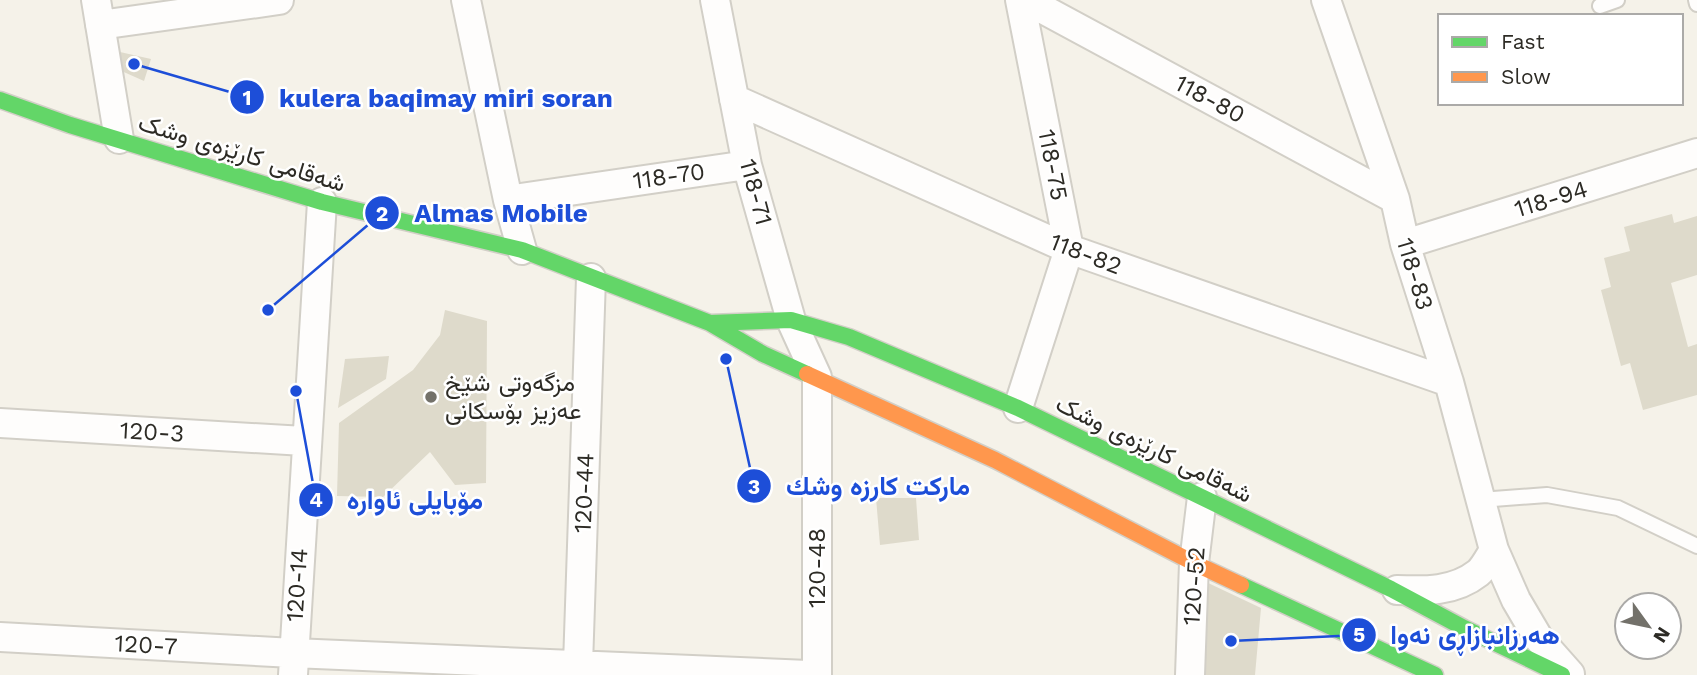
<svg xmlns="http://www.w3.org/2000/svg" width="1697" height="675" font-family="'Work Sans',Vazirmatn,sans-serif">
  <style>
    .building { fill: #dedacb }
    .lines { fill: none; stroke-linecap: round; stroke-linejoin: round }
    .lane-casing { stroke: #d2cfc7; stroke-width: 18 }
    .street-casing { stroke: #d2cfc7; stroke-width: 32 }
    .fast-casing { stroke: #d2cfc7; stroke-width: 19 }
    .slow-casing { stroke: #d2cfc7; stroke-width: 19 }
    .lane { stroke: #fefdfc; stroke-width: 14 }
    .street { stroke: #fefdfc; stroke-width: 28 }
    .fast { stroke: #63d668; stroke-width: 16 }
    .slow { stroke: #ff974d; stroke-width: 16 }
    .poi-dot { fill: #73716a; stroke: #fff; stroke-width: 2.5 }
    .labels { text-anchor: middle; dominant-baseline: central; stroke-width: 5; stroke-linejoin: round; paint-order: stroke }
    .street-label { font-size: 24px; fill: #2d2b25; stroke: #fff }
    .poi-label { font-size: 24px; fill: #2d2b25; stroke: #fff; text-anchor: start }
    .leader { fill: none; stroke: #1d4ed8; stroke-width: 2.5 }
    .callout-dot { fill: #1d4ed8; stroke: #fff; stroke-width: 2.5 }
    .mark-label { font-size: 21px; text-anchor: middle; font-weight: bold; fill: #fff }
    .callout-label { font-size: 26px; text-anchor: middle; font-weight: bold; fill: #1d4ed8; stroke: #fff; stroke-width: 5; stroke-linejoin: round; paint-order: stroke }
  </style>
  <rect width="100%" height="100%" fill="#f5f2e9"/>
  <path class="building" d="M120,52L151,59L144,81L117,69Z
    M1672,214L1674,223L1697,216V275L1671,283L1688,347L1697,344V395L1643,410L1630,363L1621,366L1601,290L1611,287L1604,258L1630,251L1624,227Z
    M445,310L487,321L486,483L455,485L430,452L383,497L337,496L339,423L413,370L440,335Z
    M389,356L386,379L338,408L345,359Z
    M876,498H916L919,540L880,545Z
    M1206,582L1261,608L1255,675H1203Z"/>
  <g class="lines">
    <g class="lane-casing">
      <path id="lane" d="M1696,0L1697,4
        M1600,6L1617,0
        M1480,500L1547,495L1618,508L1697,546"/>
    </g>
    <g class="street-casing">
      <path id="street" d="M96,0L119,139
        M466,0L508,200L522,250
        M715,0L747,165L791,320L817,377V675
        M1026,0L1395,199
        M1326,0L1395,199L1405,244L1449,382L1494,550L1516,600L1539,639L1570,674
        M100,25L279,0
        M734,99L1069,249L1449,382
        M508,200L747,165
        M1405,244L1697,153
        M1018,408L1069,249L1020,0
        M0,423L304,441
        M1397,590C1425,591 1454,592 1478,573C1484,568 1489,558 1494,550
        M0,637L293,653L808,675
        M578,665L591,278
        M293,675L322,202
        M1190,675L1194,563L1202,497"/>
    </g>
    <g class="fast-casing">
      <path id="fast" d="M0,100L70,125L322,202L522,250L710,323L763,354L807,374
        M710,323L791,320L849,337L1018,408L1391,589L1464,628L1562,675
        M1241,585L1435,675"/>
    </g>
    <g class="slow-casing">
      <path id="slow" d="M807,374L995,460L1194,563L1241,585"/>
    </g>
    <use href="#lane" class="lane"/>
    <use href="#street" class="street"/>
    <use href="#fast" class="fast"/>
    <use href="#slow" class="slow"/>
  </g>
  <circle class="poi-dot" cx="431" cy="397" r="7"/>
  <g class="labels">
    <g class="street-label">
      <text transform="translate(1210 99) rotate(28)">118-80</text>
      <text transform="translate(242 153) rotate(17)">شەقامی کارێزەی وشک</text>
      <text transform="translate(1053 165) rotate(79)">118-75</text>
      <text transform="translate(669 176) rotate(-8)">118-70</text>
      <text transform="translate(756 192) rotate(75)">118-71</text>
      <text transform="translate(1551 199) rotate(-17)">118-94</text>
      <text transform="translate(1086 254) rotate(21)">118-82</text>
      <text transform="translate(1415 274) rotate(73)">118-83</text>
      <text transform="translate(152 432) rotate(3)">120-3</text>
      <text transform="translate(1154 449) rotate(26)">شەقامی کارێزەی وشک</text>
      <text transform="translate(584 493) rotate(-88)">120-44</text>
      <text transform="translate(817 568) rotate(-90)">120-48</text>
      <text transform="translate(297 585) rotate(-86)">120-14</text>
      <text transform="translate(1194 586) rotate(-86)">120-52</text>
      <text transform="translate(146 645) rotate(3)">120-7</text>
    </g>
    <g class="poi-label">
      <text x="445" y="383">مزگەوتی شێخ<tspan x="445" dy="28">عەزیز بۆسکانی</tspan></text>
    </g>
  </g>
  <path class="leader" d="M134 64L247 97M268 310L382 213M726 359L754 486M296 391L316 500M1231 641L1359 635"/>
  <g class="callout-dot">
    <circle cx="134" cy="64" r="7"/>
    <circle cx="268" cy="310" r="7"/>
    <circle cx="726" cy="359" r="7"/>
    <circle cx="296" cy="391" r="7"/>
    <circle cx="1231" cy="641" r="7"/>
    <circle cx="247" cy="97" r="18"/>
    <circle cx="382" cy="213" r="18"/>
    <circle cx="754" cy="486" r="18"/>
    <circle cx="316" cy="500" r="18"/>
    <circle cx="1359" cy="635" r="18"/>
  </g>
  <g class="mark-label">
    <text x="247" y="105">1</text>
    <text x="382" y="221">2</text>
    <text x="754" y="494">3</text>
    <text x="316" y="507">4</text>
    <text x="1359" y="642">5</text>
  </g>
  <g class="callout-label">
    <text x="446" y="107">kulera baqimay miri soran</text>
    <text x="501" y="222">Almas Mobile</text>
    <text x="878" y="495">ماركت كارزه وشك</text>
    <text x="415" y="509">مۆبایلی ئاوارە</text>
    <text x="1475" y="644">هەرزانبازاڕی نەوا</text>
  </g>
  <rect x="1438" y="14" width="245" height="91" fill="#ffffff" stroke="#abaaa8" stroke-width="2"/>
  <rect x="1452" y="37" width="35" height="10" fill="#63d668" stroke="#abaaa8" stroke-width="2"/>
  <text x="1501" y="49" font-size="21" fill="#2d2b25">Fast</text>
  <rect x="1452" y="72" width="35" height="10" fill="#ff974d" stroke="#abaaa8" stroke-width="2"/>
  <text x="1501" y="84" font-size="21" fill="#2d2b25">Slow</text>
  <g transform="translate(1648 626) rotate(123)"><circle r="33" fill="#ffffff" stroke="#abaaa8" stroke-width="2"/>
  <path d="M0-5L12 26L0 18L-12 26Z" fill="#73716a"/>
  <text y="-10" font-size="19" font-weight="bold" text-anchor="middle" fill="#2d2b25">N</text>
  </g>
</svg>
